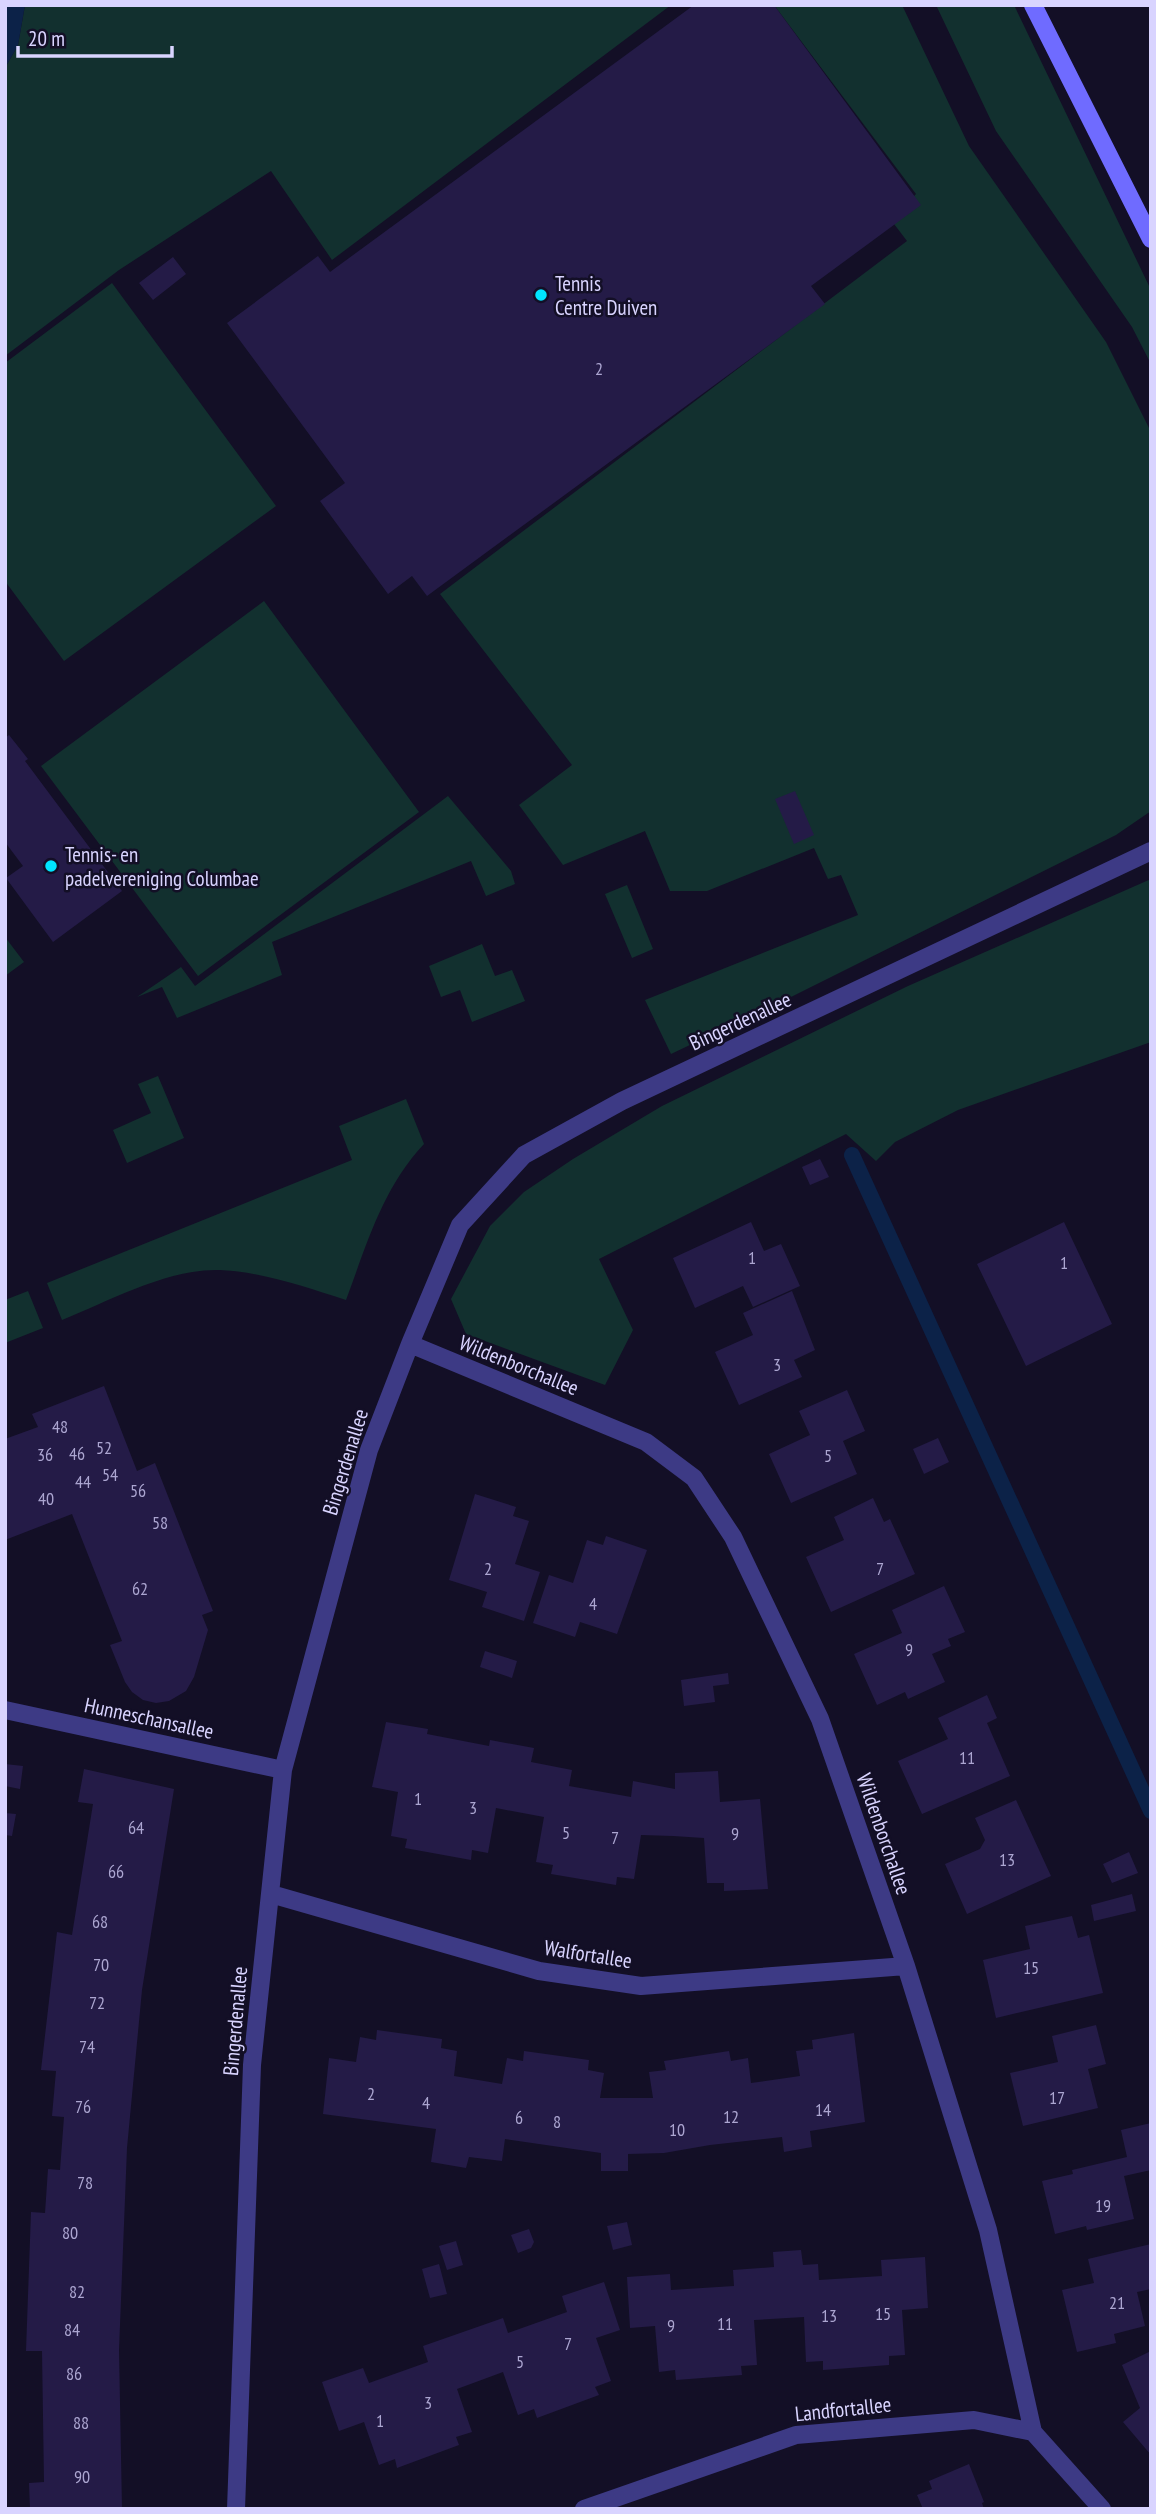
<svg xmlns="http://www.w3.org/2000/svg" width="1156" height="2514" font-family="'PT Sans Narrow',sans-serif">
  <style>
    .green { fill: #12302f }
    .water { fill: #0c2248 }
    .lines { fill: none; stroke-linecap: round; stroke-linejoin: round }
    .stream { stroke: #0c2248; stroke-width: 16 }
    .building { fill: #241b47 }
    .street { stroke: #3d3a85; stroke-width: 18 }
    .secondary { stroke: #6f6bff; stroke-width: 18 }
    .poi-dot { fill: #00e5ff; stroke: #130f26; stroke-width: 2.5 }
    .labels { text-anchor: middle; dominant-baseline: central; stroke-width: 5; stroke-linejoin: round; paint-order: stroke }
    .number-label { font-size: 18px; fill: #aca6d1 }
    .poi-label { font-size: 21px; fill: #d9d4ff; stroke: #130f26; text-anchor: start }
    .street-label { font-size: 21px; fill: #d9d4ff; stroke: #130f26 }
  </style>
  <rect width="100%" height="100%" fill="#130f26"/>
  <path class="green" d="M25,5H671L332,260L271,171L119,270L5,356V68L18,45Z
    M774,5H902L969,146L1106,342L1151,432V811L1116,835L793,996L671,1054L645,1000L858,915L841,875L828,879L814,848L707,891H670L645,831L563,865L519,805L572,765L440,594L907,241L891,220L916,194Z
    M936,5H1014L1151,290V364L1132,327L996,131Z
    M112,283L276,506L64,661L5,581V363Z
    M264,601L419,812L198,976L41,766Z
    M448,796L511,871L515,884L486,896L471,861L272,942L282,975L177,1018L162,987L137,997L181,967L195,986Z
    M1151,879V1042L958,1110L895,1142L876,1161L846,1134L599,1259L633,1330L605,1385L466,1334L451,1299L490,1226L524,1192L573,1159L662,1106L908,986Z
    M627,885L653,949L632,958L605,894Z
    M5,937L24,962L5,976Z
    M482,944L495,976L512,970L525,1001L472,1022L460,990L441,997L429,966Z
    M158,1076L184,1138L127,1163L113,1130L151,1113L138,1084Z
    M406,1099L424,1144C382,1189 367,1244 346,1300C305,1287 263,1272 220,1270C169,1268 109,1301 62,1320L47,1283L352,1160L339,1126Z
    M28,1291L43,1328L5,1343V1300Z"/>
  <path class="water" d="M5,5H25L18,45L5,68Z"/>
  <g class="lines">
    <path class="stream" d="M852,1155L1151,1811"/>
  </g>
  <path class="building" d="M694,5H774L921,205L811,286L825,304L427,596L412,576L388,594L320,501L345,483L227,323L318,256L330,272Z
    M173,257L186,274L153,300L139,283Z
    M9,735L28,759L25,761L122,891L53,942L6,878L23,866L5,842V738Z
    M795,791L814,835L794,844L775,799Z
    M820,1159L829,1177L810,1185L802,1167Z
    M751,1222L764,1251L781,1244L800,1286L753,1307L743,1286L695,1308L673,1258Z
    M1064,1222L1112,1324L1026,1366L977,1264Z
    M792,1291L815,1350L794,1360L802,1377L739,1405L715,1352L753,1335L743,1313Z
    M104,1386L137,1471L155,1463L213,1611L202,1615L208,1630L194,1677L186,1691L169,1701L156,1703L143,1700L132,1692L125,1682L110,1645L122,1641L72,1514L5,1540V1439L38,1427L32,1414Z
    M847,1390L865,1431L843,1441L857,1474L791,1503L769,1454L810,1435L799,1411Z
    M938,1438L949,1462L924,1474L913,1449Z
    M475,1494L516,1507L513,1516L529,1521L515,1564L540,1572L524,1621L482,1607L487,1592L449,1580Z
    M873,1498L884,1522L890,1519L915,1574L831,1612L806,1557L844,1540L834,1517Z
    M606,1536L647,1550L617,1634L580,1622L575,1637L533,1623L549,1575L573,1583L587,1540L603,1545Z
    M944,1586L965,1632L948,1639L951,1646L932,1654L945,1682L908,1699L905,1692L877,1705L854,1654L902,1633L892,1610Z
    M485,1651L517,1661L512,1678L480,1667Z
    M728,1673L729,1684L713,1686L715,1702L684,1706L681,1680Z
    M987,1695L997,1718L987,1723L1010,1776L922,1814L898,1761L948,1739L938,1718Z
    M386,1722L428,1729L427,1734L489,1746L490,1740L534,1748L531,1762L572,1770L569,1786L631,1797L633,1781L675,1789V1773L718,1771L720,1802L760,1799L768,1889L724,1891V1883H707L704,1838L673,1836L641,1835L634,1879L617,1877L616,1885L551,1874L553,1865L536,1862L544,1817L496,1808L488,1853L472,1850L471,1860L405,1848L407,1839L391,1836L398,1792L372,1787Z
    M5,1764L23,1766L20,1789L5,1786Z
    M84,1769L174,1789L142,1990L127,2148L119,2350L122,2509H30L29,2483L44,2482L42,2351H26L31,2212L45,2213L48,2169L60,2170L64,2117L52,2116L56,2071L41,2070L57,1932L72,1935L93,1804L78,1802Z
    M1016,1800L1051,1876L967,1914L945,1864L980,1849L985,1840L975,1818Z
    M5,1813L16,1814L12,1836L5,1835Z
    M1129,1852L1138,1873L1112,1883L1103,1864Z
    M1132,1894L1136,1911L1094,1921L1091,1905Z
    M1072,1916L1078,1938L1089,1935L1103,1993L996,2018L983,1960L1030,1949L1025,1926Z
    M1096,2025L1106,2064L1088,2069L1098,2108L1023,2126L1010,2073L1058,2062L1052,2036Z
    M377,2030L442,2039L441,2048L457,2051L454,2076L502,2084L507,2058L523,2061L524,2051L589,2060L588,2070L604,2073L600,2098H653L649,2072L666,2070L664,2061L729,2051L731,2061L748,2058L751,2083L800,2076L796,2051L813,2049L812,2040L854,2033L865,2122L810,2131L812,2147L784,2152L782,2137L710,2145L664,2153L628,2154V2171H601V2153L505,2139L502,2161L469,2157L466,2168L431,2162L436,2129L323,2114L329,2058L356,2062L360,2037L376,2040Z
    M1151,2123V2170L1124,2176L1134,2219L1087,2230L1086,2226L1055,2234L1042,2181L1073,2174L1072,2170L1127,2157L1121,2130Z
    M627,2222L632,2245L613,2250L607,2226Z
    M529,2229L534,2242L531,2248L518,2253L511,2235Z
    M456,2241L463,2265L447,2270L439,2246Z
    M1151,2244V2289L1137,2292L1145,2326L1114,2334L1116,2343L1077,2352L1062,2290L1094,2283L1088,2259Z
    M801,2250L803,2265L818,2264L819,2280L882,2276L881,2260L925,2257L928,2308L902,2310L905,2355L889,2356V2365L823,2370V2361L806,2362L804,2317L754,2320L757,2365L741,2366L742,2375L676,2380L675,2370L659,2372L655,2326L630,2328L627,2277L670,2274L671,2290L734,2286L733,2270L774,2267L773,2252Z
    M439,2264L447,2294L430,2298L422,2269Z
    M604,2282L620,2330L596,2338L611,2381L595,2387L599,2395L537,2418L534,2409L518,2415L503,2372L457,2389L472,2432L456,2437L459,2445L397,2468L395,2459L379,2465L364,2422L339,2431L322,2382L363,2368L369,2383L428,2362L423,2346L503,2318L508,2333L567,2312L562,2296Z
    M1151,2351V2455L1123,2422L1140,2408L1122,2365Z
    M969,2464L984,2502L982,2503L984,2509H923L917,2495L932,2489L929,2481Z"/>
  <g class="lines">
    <path class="street" d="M410,1344L646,1442L694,1478L733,1537L820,1719L906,1966L988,2230L1033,2432L1102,2509
      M5,1710L283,1770
      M271,1894L539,1971L641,1986L906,1966
      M236,2509L252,2065L283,1770L369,1450L410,1344L460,1225L524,1155L622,1101L1151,851
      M584,2509L796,2435L974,2420L1033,2432"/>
    <path class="secondary" d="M1033,5L1151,239"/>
  </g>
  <g class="poi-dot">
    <circle cx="541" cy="295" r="7"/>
    <circle cx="51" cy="866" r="7"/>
  </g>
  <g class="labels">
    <g class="number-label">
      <text x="599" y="368">2</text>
      <text x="752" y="1257">1</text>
      <text x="1064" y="1262">1</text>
      <text x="777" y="1364">3</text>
      <text x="60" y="1426">48</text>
      <text x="104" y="1447">52</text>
      <text x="77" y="1453">46</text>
      <text x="45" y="1454">36</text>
      <text x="828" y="1455">5</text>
      <text x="110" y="1474">54</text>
      <text x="83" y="1481">44</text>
      <text x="138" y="1490">56</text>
      <text x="46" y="1498">40</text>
      <text x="160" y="1522">58</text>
      <text x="488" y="1568">2</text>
      <text x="880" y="1568">7</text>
      <text x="140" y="1588">62</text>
      <text x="593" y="1603">4</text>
      <text x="909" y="1649">9</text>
      <text x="967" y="1757">11</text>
      <text x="418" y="1798">1</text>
      <text x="473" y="1807">3</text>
      <text x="136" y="1827">64</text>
      <text x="566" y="1832">5</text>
      <text x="735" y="1833">9</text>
      <text x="615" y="1837">7</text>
      <text x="1007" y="1859">13</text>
      <text x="116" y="1871">66</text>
      <text x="100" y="1921">68</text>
      <text x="101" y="1964">70</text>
      <text x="1031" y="1967">15</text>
      <text x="97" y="2002">72</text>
      <text x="87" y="2046">74</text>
      <text x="371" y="2093">2</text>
      <text x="1057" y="2097">17</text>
      <text x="426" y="2102">4</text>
      <text x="83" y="2106">76</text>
      <text x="823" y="2109">14</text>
      <text x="731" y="2116">12</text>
      <text x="519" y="2117">6</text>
      <text x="557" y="2121">8</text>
      <text x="677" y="2129">10</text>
      <text x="85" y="2182">78</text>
      <text x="1103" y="2205">19</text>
      <text x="70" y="2232">80</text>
      <text x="77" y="2291">82</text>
      <text x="1117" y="2302">21</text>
      <text x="883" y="2313">15</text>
      <text x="829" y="2315">13</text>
      <text x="725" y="2323">11</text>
      <text x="671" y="2325">9</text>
      <text x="72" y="2329">84</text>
      <text x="568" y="2343">7</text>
      <text x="520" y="2361">5</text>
      <text x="74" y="2373">86</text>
      <text x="428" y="2402">3</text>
      <text x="380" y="2420">1</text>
      <text x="81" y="2422">88</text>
      <text x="82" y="2476">90</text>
    </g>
    <g class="poi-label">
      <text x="555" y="283">Tennis<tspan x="555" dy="24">Centre Duiven</tspan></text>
      <text x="65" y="854">Tennis- en<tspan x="65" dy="24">padelvereniging Columbae</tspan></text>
    </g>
    <g class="street-label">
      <text transform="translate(740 1021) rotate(-25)">Bingerdenallee</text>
      <text transform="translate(519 1365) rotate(22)">Wildenborchallee</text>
      <text transform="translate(345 1462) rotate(-73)">Bingerdenallee</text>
      <text transform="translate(149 1718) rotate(12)">Hunneschansallee</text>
      <text transform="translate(884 1834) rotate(71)">Wildenborchallee</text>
      <text transform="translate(588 1954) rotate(9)">Walfortallee</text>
      <text transform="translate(235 2021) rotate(-85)">Bingerdenallee</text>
      <text transform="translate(843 2409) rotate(-6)">Landfortallee</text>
    </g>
  </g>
  <rect width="1156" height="2514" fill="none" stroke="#d9d4ff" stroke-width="14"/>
  <path d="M18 46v10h154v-10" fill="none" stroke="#d9d4ff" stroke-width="3.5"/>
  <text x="28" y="46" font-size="21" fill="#d9d4ff" stroke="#130f26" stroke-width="5" paint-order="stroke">20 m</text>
</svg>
